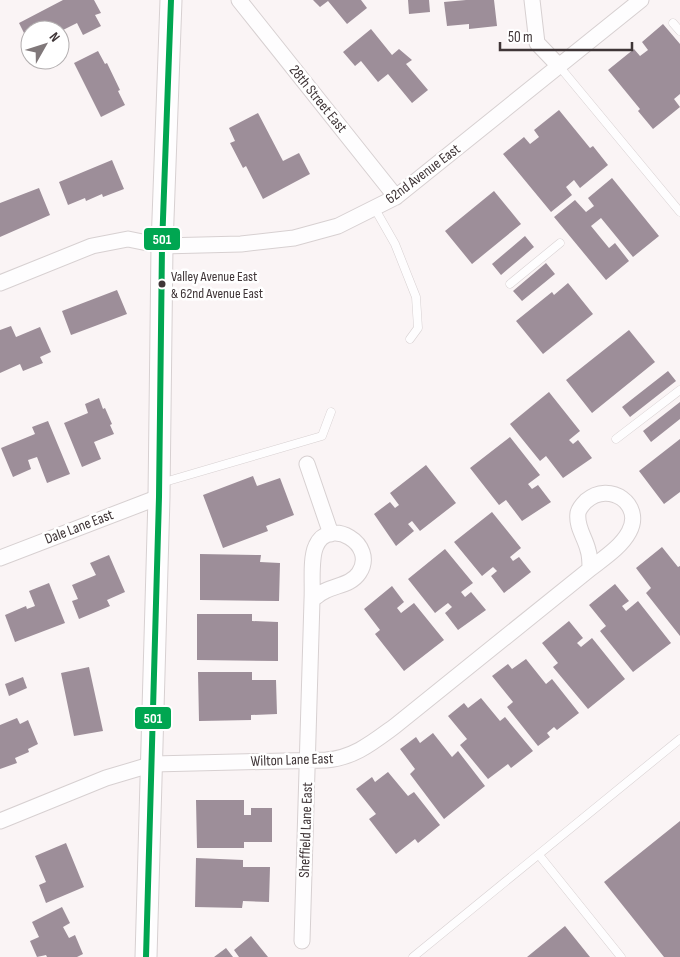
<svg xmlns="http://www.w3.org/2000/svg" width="680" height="957" font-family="'Sofia Sans Condensed',sans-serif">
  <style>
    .building { fill: #9d8e99 }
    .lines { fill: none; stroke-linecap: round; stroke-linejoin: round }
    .service-casing { stroke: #d7d0d1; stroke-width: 9 }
    .minor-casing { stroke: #d7d0d1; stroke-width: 17 }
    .secondary-casing { stroke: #d7d0d1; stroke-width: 23 }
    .service { stroke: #fefdfe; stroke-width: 8 }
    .minor { stroke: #fefdfe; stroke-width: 15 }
    .secondary { stroke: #fefdfe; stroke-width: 21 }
    .bus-1-casing { stroke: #fff; stroke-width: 10 }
    .bus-1 { stroke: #00a651; stroke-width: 6 }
    .bus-dot { fill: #3f3537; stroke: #fff; stroke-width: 2 }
    .labels { text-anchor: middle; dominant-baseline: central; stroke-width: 5; stroke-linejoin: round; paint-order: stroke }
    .bus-label { font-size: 14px; fill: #3f3537; stroke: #fff; text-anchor: start }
    .street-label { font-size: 15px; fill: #3f3537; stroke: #fff }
    .line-badge { stroke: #fff; stroke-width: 2 }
    .badge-label { font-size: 14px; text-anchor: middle; font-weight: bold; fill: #fff }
  </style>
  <rect width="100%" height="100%" fill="#faf4f5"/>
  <path class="building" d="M63,0H94L101,13L95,15L101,26L83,35L77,23L63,30L66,37L60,40V30H30V45L19,23Z
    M313,0H361L367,8L347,24L328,1L320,7Z
    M408,0H429L430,12L409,14Z
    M466,0H494L497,26L469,29V24L447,26L444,2Z
    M663,24L680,44V94L674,99L680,107L653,129L638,111L640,109L608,70L634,49L640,56L648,50L642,42Z
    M371,29L392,55L399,49L412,60L406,64L428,90L412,103L388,74L378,82L361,61L355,66L343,52Z
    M98,51L105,64L107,63L120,90L118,91L125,105L101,117L74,63Z
    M559,110L590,148L593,146L608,165L580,188L574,180L566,187L572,195L551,212L503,154L524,137L530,144L539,137L534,130Z
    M258,113L283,161L299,153L310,174L263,199L246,166L243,168L230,143L235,141L229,128Z
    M112,160L124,189L103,197L102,194L86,201L85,198L68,205L59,182Z
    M612,178L659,236L633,257L601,218L591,226L609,248L615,243L629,261L606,280L554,217L575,200L586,212L594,206L588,198Z
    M39,188L50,215L0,237V203Z
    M494,191L521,224L472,264L445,231Z
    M525,236L534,247L501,275L492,264Z
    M546,263L555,274L522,301L513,291Z
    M568,283L593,314L543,354L516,321L552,292L554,295Z
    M117,290L127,314L71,335L62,311Z
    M11,326L16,337L40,327L51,352L40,357L43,363L23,371L20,364L0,373V330Z
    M629,330L655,362L592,413L566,380Z
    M668,371L676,381L630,417L622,407Z
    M549,392L580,431L569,440L573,444L578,440L592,458L563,478L546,456L540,461L510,424Z
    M99,398L103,409L105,408L112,424L110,425L114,434L94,442L101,459L82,467L64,423L88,413L85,404Z
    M680,402V419L651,442L643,431Z
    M48,421L70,474L47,483L37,457L28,460L31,469L13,477L1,448L35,434L32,427Z
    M510,437L540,475L528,484L532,489L538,485L551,502L522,521L506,500L499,505L470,468Z
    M680,439V492L664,504L639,471Z
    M426,465L456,503L420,531L412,521L408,524L414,531L396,546L374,514L390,502L395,508L399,505L390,493Z
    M253,476L257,486L280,478L294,515L266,526L268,531L223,548L203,495Z
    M492,512L521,548L510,557L513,561L519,557L531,572L504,593L491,576L497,571L493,567L482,576L454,542Z
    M662,547L678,567L680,566V636L646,593L651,588L636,568Z
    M445,549L473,583L461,592L465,597L471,592L486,610L458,630L445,613L452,607L448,603L435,613L408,579Z
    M200,554L261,555L260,562L280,563L279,601L200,600Z
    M109,555L125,592L107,600L110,606L79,619L72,601L78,599L72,585L96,575L90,563Z
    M49,583L65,623L15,642L5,615L26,606L27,609L35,606L29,591Z
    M615,584L629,601L622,606L626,611L638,601L671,643L633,672L600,631L606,626L589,605Z
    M392,586L404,602L397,608L401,613L414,603L444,640L404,671L375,634L380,630L364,609Z
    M197,614H252V621L278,622V661L197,660Z
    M569,621L583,638L577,643L581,647L592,638L625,679L588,709L553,667L558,663L542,643Z
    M526,659L546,684L552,679L579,713L557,730L554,727L547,733L550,737L538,746L507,707L513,702L492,676L508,664L512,669Z
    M89,667L103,731L74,736L61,673Z
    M198,672H252V680H276L277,714L251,715V720L199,721Z
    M23,677L27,688L9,696L5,684Z
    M481,698L500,721L505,717L533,751L511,768L508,764L488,779L460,745L467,739L448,716L464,703L468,708Z
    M17,718L20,724L28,720L38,744L28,749L29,752L15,758L17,763L0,769V725Z
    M433,733L452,757L458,751L485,786L444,819L410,774L415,769L400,749L416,737L420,743Z
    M388,772L408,796L414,792L440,825L418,843L415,839L396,854L369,819L376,814L356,789L372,777L375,782Z
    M196,800H244V815H251V808H272V842H244V848H197Z
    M680,821V957H664L604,882Z
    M66,843L84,887L46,903L39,885L46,882L35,856Z
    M196,858L243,860V867H270L269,902L243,901L242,908L195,907Z
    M62,907L70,923L63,927L69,938L75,935L83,954L77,957H47L46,955L37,957L30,941L39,937L32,922Z
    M565,926L590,957H527Z
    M251,936L268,957H239L234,950Z
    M226,948L233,957H214Z"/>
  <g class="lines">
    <g class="service-casing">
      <path id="service" d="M673,23L680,31
        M559,66L680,212
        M375,209L395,244L416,297L418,328L410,339
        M510,284L560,243
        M616,439L680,390
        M161,483L322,436L331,412
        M539,855L621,957
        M413,957L680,739"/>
    </g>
    <g class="minor-casing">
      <path id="minor" d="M239,0L396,197
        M532,0L537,43L559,66
        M0,283L92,246L128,239L162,246L241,244L294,238L338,226L396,197L641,0
        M307,464L331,534
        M0,558L159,497
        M0,821L106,778L153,764L326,760C354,758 373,742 395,726L590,569C604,558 621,547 629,532C644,505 610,480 586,501C583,504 579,508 578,513C576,527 585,537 588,550C590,556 590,562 590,569
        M302,941L312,600C313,584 310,559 316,546C329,516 378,544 359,573C351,585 336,585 325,591C320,593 316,597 312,600"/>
    </g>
    <g class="secondary-casing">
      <path id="secondary" d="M146,957L159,497L162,246L171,0"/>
    </g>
    <use href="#service" class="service"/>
    <use href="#minor" class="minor"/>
    <use href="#secondary" class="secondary"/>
    <g class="bus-1-casing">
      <path id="bus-1" d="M146,957L159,497L162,246L171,0"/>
    </g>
    <use href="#bus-1" class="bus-1"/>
  </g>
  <circle class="bus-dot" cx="162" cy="284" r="4.5"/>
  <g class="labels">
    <g class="bus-label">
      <text x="171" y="276">Valley Avenue East<tspan x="171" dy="17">&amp; 62nd Avenue East</tspan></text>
    </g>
    <g class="street-label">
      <text transform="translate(318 99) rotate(51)">28th Street East</text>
      <text transform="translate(423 174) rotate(-37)">62nd Avenue East</text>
      <text transform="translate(79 527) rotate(-21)">Dale Lane East</text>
      <text transform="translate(292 760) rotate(-2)">Wilton Lane East</text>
      <text transform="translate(306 830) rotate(-88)">Sheffield Lane East</text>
    </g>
  </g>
  <g class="line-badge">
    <rect x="143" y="227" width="38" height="24" rx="5" fill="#00a651"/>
    <rect x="134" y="706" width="38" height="24" rx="5" fill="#00a651"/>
  </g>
  <g class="badge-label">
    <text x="162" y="244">501</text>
    <text x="153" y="723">501</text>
  </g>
  <g transform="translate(45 45) rotate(51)"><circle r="24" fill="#ffffff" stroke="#b2aeaf"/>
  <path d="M0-4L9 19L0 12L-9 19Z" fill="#80787a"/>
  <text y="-8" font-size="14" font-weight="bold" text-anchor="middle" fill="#3f3537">N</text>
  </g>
  <path d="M500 42v8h132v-8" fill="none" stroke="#3f3537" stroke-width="2.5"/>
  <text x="508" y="42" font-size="15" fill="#3f3537" stroke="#ffffff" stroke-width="4" paint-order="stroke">50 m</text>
</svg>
